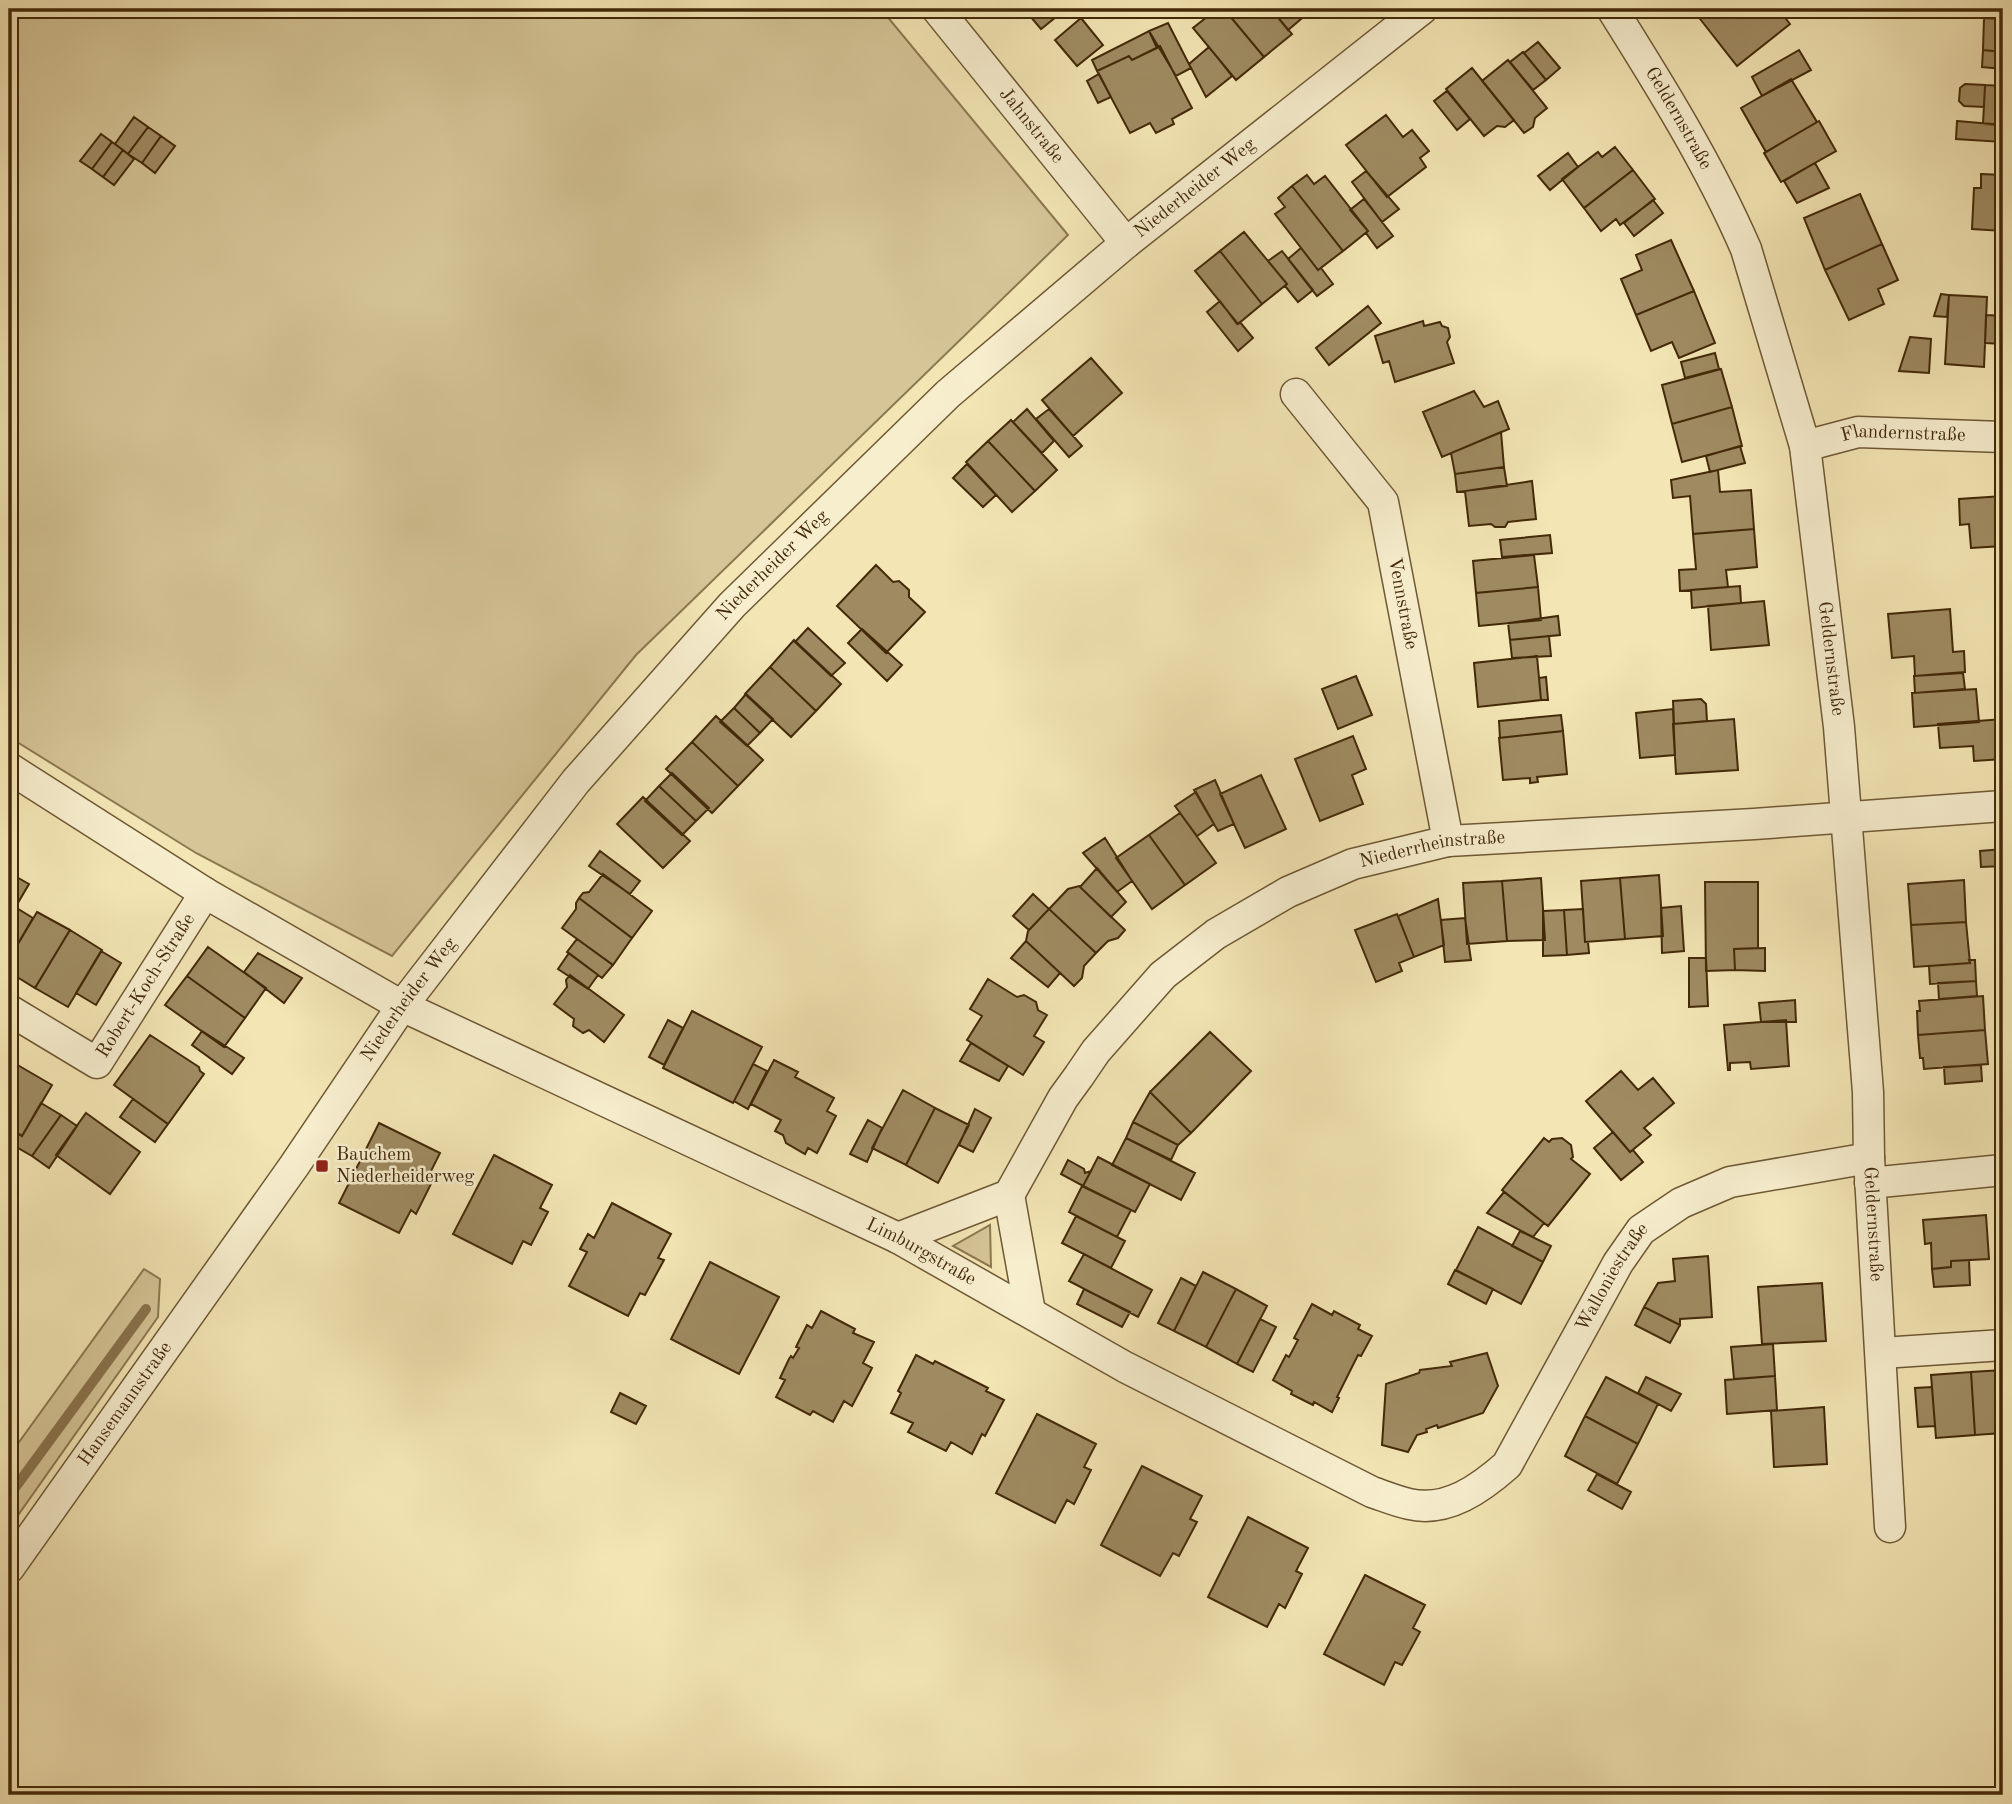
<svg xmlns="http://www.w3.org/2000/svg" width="2012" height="1804" font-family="'Old Standard TT',serif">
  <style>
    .green { fill: #d5c597; stroke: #8c7750; stroke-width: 2 }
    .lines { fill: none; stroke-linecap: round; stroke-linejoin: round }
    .stream { stroke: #89734d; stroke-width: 10 }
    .building { fill: #9f8b62; stroke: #432909; stroke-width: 2 }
    .minor-casing { stroke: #6f5834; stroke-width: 33 }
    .minor { stroke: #f7eece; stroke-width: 30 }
    .poi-dot { fill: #8f2418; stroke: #f7eece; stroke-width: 2.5 }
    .labels { text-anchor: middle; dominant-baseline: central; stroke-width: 5; stroke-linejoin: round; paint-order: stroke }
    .street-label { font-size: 19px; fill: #432909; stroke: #f7eece }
    .poi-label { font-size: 19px; fill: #432909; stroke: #f7eece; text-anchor: start }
  </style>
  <rect width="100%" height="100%" fill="#f3e5b4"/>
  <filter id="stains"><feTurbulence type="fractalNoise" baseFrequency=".00286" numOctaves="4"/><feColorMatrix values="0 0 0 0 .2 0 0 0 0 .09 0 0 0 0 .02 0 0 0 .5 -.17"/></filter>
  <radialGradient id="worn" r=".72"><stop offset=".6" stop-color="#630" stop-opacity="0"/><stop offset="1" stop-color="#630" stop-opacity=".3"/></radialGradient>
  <path class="green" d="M9,9H881L1068,235L636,655L392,956L196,853L9,737Z
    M990,1225L991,1267L953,1246Z
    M144,1269L160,1279L158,1317L9,1528V1456Z"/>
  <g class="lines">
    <path class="stream" d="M9,1496L146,1309"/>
  </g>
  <path class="building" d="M1024,9H1066L1041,29Z
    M1075,9H1092L1081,18Z
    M1217,9H1224L1264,57L1236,80L1193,28Z
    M1224,9H1271L1292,34L1264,57Z
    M1271,9H1293L1301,19L1288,30Z
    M1293,9H1314L1301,19Z
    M1705,9H1778L1790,24L1737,66L1697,15Z
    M1985,9H2003V19L1984,18Z
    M1081,18L1103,45L1077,66L1055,40Z
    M1984,18L2003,19V52L1983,50Z
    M1168,23L1191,68L1176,76L1149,31Z
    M1149,31L1157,48L1132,60L1129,56L1097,71L1092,60Z
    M1538,42L1560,68L1546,80L1524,53Z
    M1160,46L1192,108L1172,119L1174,124L1156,133L1150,123L1130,133L1097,71L1129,56L1132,60Z
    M1209,47L1232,76L1206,97L1189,64Z
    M1799,50L1811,70L1762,96L1752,77Z
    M1983,50L2003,52V69L1982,67Z
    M1523,52L1546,80L1533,90L1510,62Z
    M1508,60L1547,108L1535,118L1533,127L1524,133L1482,81Z
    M1472,68L1514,120L1505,127L1497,126L1484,136L1446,89Z
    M1099,74L1111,97L1098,103L1087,81Z
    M1791,79L1817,122L1766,152L1741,108Z
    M1965,84L1985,85L1984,107L1964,106L1959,101L1960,88Z
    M1985,85L2003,86V125L1983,124Z
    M1447,91L1470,119L1457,130L1434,101Z
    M1386,115L1403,137L1412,130L1429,151L1420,158L1426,167L1387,197L1346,145Z
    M134,117L148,127L128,154L115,144Z
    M1819,121L1836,151L1781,182L1764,153Z
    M1957,121L2003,125V142L1956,139Z
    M148,127L161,136L142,163L128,154Z
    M101,134L112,142L92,169L80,161Z
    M161,136L175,146L155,173L142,163Z
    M112,142L123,150L103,177L92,169Z
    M1615,147L1633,170L1584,208L1562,179L1598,152L1602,157Z
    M123,150L134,159L114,185L103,177Z
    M1568,153L1578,167L1550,190L1538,176Z
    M1815,163L1829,188L1797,203L1784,181Z
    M1633,170L1655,199L1620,225L1616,219L1601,231L1584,208Z
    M1366,171L1399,209L1382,222L1352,182Z
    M1981,174L2003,175V231L1972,229L1974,188H1981Z
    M1307,175L1314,184L1325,176L1368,231L1343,251L1292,186Z
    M1292,186L1343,251L1318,270L1275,214L1285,207L1278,198Z
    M1860,194L1882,244L1825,270L1804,218Z
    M1364,199L1393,236L1377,248L1366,233L1368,231L1350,210Z
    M1653,200L1663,213L1634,236L1624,223Z
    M1996,231H2003V247H1995Z
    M1244,232L1287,284L1262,304L1220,251Z
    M1671,240L1694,291L1636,315L1621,279L1642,270L1636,255Z
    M1882,244L1898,280L1878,289L1884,304L1849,320L1825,270Z
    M1301,248L1318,270L1321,268L1333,284L1317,296L1288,259Z
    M1220,251L1262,304L1238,324L1195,271Z
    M1282,251L1313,290L1298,302L1285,286L1287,284L1268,261Z
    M1694,291L1715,343L1679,358L1672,342L1651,351L1636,315Z
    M1941,294L1949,295L1947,317L1934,316Z
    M1949,295L1987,297L1984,367L1945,364Z
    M1220,301L1237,324L1240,322L1253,338L1238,351L1207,312Z
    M1368,306L1381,323L1329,365L1316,348Z
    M1986,315L2003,316V344L1985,343Z
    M1423,321L1424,326L1440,322L1442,326L1448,328L1450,337L1447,342L1454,363L1395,382L1389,361L1383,363L1375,336Z
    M1910,337L1931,339L1929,373L1899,371Z
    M1715,353L1719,369L1685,378L1681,362Z
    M1091,358L1122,393L1073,436L1042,400Z
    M1721,369L1732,407L1672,424L1662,385Z
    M1474,391L1484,407L1498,401L1509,429L1442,457L1423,412Z
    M1732,407L1742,446L1682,462L1672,424Z
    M1027,409L1054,441L1042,453L1013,422Z
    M1049,409L1082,446L1069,457L1036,419Z
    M1011,420L1057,470L1035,491L988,441Z
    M1501,432L1504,467L1455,474L1451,453Z
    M988,441L1035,491L1012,512L966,462Z
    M1740,446L1745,463L1710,472L1706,456Z
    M967,464L996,495L983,507L953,478Z
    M1504,467L1507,486L1457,492L1455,474Z
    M1718,470L1720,492L1751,490L1754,529L1693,534L1690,496L1673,498L1671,480Z
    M1532,481L1536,519L1508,522L1505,527H1495L1491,524L1469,526L1465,491Z
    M2003,496V546L1971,548L1969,524L1960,525L1959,499Z
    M1754,529L1757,567L1726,570L1728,587L1680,591L1679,570L1696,569L1693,534Z
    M1550,535L1552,553L1502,557L1500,540Z
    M1534,555L1538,587L1476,593L1473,561Z
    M876,565L893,582L899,581L909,590V597L925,612L886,653L837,606Z
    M1740,586L1741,603L1692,608L1691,590Z
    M1538,587L1541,620L1479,626L1476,593Z
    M1764,601L1769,645L1711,650L1708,606Z
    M1950,609L1953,652L1964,651L1965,672L1915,676L1914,656L1892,658L1888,614Z
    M1558,616L1560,635L1510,640L1508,623Z
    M808,628L845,663L831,676L795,642Z
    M862,629L902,665L887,681L848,643Z
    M1549,636L1551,656L1512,658L1510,640Z
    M794,640L841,684L816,711L770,667Z
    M1537,656L1541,700L1478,707L1474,663Z
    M770,667L816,711L791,737L745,694Z
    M1963,673L1965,689L1915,693L1914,676Z
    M1356,676L1372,715L1338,729L1322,689Z
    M1546,677L1548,700H1541L1539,678Z
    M1976,689L1979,722L1914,727L1912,693Z
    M746,694L773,719L760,733L734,708Z
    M1701,699L1706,704L1707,721L1674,724L1673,701Z
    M734,708L760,733L747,746L720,722Z
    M1673,709L1675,755L1640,758L1636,713Z
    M1561,715L1563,731L1500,738L1499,721Z
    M716,716L763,760L738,786L692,742Z
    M1734,719L1738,770L1676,774L1673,724Z
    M2003,719V759L1974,761L1973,746L1940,748L1938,724Z
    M1563,731L1567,774L1537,777L1538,782L1530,783V778L1503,780L1499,738Z
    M1353,736L1366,769L1352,775L1363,804L1320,821L1295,759Z
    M692,742L738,786L712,813L666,769Z
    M672,773L709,808L696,821L659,786Z
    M1261,775L1286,829L1245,848L1220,794Z
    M1215,780L1234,824L1218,831L1194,790Z
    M659,786L696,821L682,835L645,801Z
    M1196,792L1214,824L1197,836L1175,806Z
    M643,797L690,841L663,868L617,824Z
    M1180,813L1216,863L1185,885L1149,835Z
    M1149,835L1185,885L1152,909L1116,858Z
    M1105,838L1132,881L1117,892L1083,853Z
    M2003,849V866L1981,867L1980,851Z
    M600,851L640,881L630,894L589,866Z
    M1097,868L1126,902L1111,917L1080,887Z
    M603,874L652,911L632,938L579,898L583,893L589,892Z
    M13,875L29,884L9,918V885Z
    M1659,875L1663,936L1625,939L1620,878Z
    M1541,878L1545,940L1507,941L1502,881Z
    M1620,878L1625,939L1585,942L1581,881Z
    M1964,880L1966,922L1911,925L1908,884Z
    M1502,881L1507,941L1467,944L1463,883Z
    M1705,882H1758V948L1734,949L1735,970L1706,971Z
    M1079,886L1125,930L1118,938L1108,941L1096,953L1049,909L1068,889Z
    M1033,894L1049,909L1029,930L1013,916Z
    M579,898L632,938L613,965L562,928L576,909V903Z
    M1438,899L1444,945L1414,957L1398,916Z
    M1681,906L1684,951L1662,953L1661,908Z
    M15,907L33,918L9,959V918Z
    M1049,909L1096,953L1084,966L1082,978L1074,986L1026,941L1028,931Z
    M1583,909L1585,942H1588L1589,953L1567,955L1564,910Z
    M1564,910L1567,955L1543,956V911Z
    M37,912L70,930L35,988L9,972V959Z
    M1397,914L1414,957L1399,963L1402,971L1376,982L1355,930Z
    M1465,918L1471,960L1445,962L1441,920Z
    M1966,922L1970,963L1914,967L1911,925Z
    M70,930L102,950L68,1007L35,988Z
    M577,939L613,965L602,978L567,952Z
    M1026,941L1060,973L1048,987L1011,958Z
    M208,947L266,988L245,1018L187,976Z
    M1765,948V971L1735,970L1734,949Z
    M101,951L121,963L96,1005L76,993Z
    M258,953L302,978L284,1003L244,972Z
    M569,953L598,975L588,989L558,969Z
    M1689,958H1706L1708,1006L1689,1007Z
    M1969,960H1975L1976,981L1930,984L1929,966L1970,963Z
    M570,975L624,1015L604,1042L589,1030L583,1033L573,1026L574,1019L554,1004L567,987L566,980Z
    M187,976L245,1018L224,1047L165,1005Z
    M988,979L1017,997L1024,995L1036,1002L1038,1010L1047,1015L1034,1036L1044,1042L1023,1075L967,1040L982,1016L970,1009Z
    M1976,981L1977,996L1939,999L1938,983Z
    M1983,996L1985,1030L1918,1035L1917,1011H1920L1919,1001Z
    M1795,1000L1796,1022H1761L1759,1003Z
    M692,1011L762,1047L733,1103L663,1068Z
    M668,1020L683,1028L664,1065L649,1057Z
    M1786,1020L1789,1066L1751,1069L1750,1062L1730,1063V1070H1728L1724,1025Z
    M1985,1030L1988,1064L1924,1069L1923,1058H1920L1918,1035Z
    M202,1031L244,1058L232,1074L192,1045Z
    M1210,1032L1251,1071L1191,1133L1150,1092Z
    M150,1035L199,1067L200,1071L204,1074L168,1124L114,1085Z
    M971,1043L1008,1066L999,1081L960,1061Z
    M9,1060L52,1085L22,1136L9,1128Z
    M774,1060L798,1072L795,1077L834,1098L827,1111L836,1116L817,1153L808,1148L805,1154L786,1143L783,1135L775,1131L781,1120L751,1104Z
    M753,1064L767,1071L748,1109L734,1101Z
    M1981,1065L1982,1081L1945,1084L1944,1067Z
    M1621,1071L1638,1090L1653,1078L1674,1103L1644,1128L1651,1135L1630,1152L1586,1101Z
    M903,1090L935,1108L906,1165L872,1148Z
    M1150,1092L1191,1133L1178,1145L1133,1122Z
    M133,1099L168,1124L155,1142L120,1117Z
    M41,1103L61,1115L32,1156L13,1145L19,1134L22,1136Z
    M935,1108L969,1125L938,1183L906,1165Z
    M975,1109L991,1118L973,1152L959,1145Z
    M86,1113L140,1152L110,1194L56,1155Z
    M61,1115L77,1126L49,1168L32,1156Z
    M868,1120L882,1128L867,1162L850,1154Z
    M1133,1122L1178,1145L1171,1160L1126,1138Z
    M379,1123L440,1153L428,1177L433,1180L416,1214L411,1210L399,1233L339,1203Z
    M1613,1132L1630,1152L1633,1150L1643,1162L1621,1180L1594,1148Z
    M1126,1138L1195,1173L1181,1200L1112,1165Z
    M1544,1138L1549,1142L1552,1139L1562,1138L1571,1145L1573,1157L1571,1159L1590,1174L1548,1226L1502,1190Z
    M494,1155L552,1185L540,1208L548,1212L531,1245L523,1241L512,1264L453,1234Z
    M1098,1157L1150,1184L1135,1212L1083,1186Z
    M1068,1160L1084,1169L1085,1173L1091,1171L1083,1186L1061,1174Z
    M1082,1186L1131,1210L1117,1237L1069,1212Z
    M1504,1192L1544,1223L1533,1237L1487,1213Z
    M612,1203L671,1234L658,1258L664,1260L645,1295L640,1293L628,1316L569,1286L587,1252L580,1249L588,1234L594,1238Z
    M1986,1215L1989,1259L1951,1261V1267L1932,1269L1931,1243L1925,1244L1923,1220Z
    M1076,1216L1125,1241L1111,1268L1062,1243Z
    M1478,1227L1543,1262L1521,1304L1456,1270Z
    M1520,1231L1551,1246L1543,1262L1512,1246Z
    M1084,1254L1152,1290L1138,1317L1069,1281Z
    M1708,1256L1712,1317L1680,1319V1325L1644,1307L1658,1283L1675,1281L1673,1259Z
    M1969,1260L1970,1285L1934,1287L1932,1269L1951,1267V1261Z
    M710,1262L779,1297L739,1374L671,1339Z
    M1455,1270L1493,1289L1486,1304L1448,1284Z
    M1203,1272L1236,1289L1206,1347L1174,1331Z
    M1181,1278L1196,1286L1174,1331L1158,1323Z
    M1822,1283L1826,1341L1762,1344L1758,1287Z
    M1084,1289L1130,1312L1122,1327L1077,1304Z
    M1236,1289L1267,1306L1237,1364L1206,1347Z
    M1312,1304L1332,1315L1334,1311L1360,1325L1358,1329L1372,1336L1361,1356L1358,1355L1337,1397L1339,1398L1332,1412L1314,1402L1313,1405L1291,1394L1292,1391L1273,1380L1286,1355L1289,1357L1298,1340L1294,1338Z
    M1644,1307L1680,1325L1670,1343L1635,1325Z
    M821,1311L855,1329L853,1333L874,1342L863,1363L872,1368L871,1370L852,1406L844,1401L833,1422L813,1411L810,1415L776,1397L785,1380L780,1378L789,1359L791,1356L793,1358L799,1348L796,1347L807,1325L812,1328Z
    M1260,1319L1276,1327L1253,1372L1237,1364Z
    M1773,1344L1775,1376L1734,1379L1731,1347Z
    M1487,1353L1498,1386L1483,1413L1438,1428L1437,1425L1426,1429L1427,1432L1417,1435L1408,1452L1382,1445L1386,1384L1419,1373L1420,1370L1452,1366L1450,1362Z
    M916,1355L933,1364L935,1361L988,1388L986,1391L1004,1400L985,1436L982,1434L972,1454L951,1442L946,1451L908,1432L913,1423L891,1413L901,1393L898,1391Z
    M2003,1370V1433L1975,1435L1971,1372Z
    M1971,1372L1975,1435L1936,1438L1931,1375Z
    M1775,1376L1777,1410L1727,1414L1725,1380Z
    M1606,1377L1658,1404L1638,1444L1585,1416Z
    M1646,1377L1681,1394L1671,1411L1638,1393Z
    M1932,1387L1935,1426L1918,1427L1915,1388Z
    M620,1393L646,1406L636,1424L611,1412Z
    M1824,1407L1827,1464L1774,1467L1771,1411Z
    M1037,1414L1096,1444L1084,1467L1091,1470L1074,1504L1067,1500L1055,1523L996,1493Z
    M1585,1416L1638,1444L1617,1484L1565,1456Z
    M1142,1466L1202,1496L1190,1519L1197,1522L1179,1556L1173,1553L1160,1576L1101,1545Z
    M1597,1474L1631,1492L1622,1509L1588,1490Z
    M1248,1517L1308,1548L1296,1571L1302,1574L1285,1608L1279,1604L1267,1627L1208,1597Z
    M1365,1575L1425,1605L1413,1628L1420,1632L1402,1665L1395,1662L1384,1685L1324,1654Z"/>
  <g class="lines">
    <g class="minor-casing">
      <g id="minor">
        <path id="s1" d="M937,9L1126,243"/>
        <path id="s2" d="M1612,9C1661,87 1709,164 1746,249L1805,446L1839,727L1868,1092L1869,1158L1890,1527"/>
        <path id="s3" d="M1296,394L1383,502L1448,841"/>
        <path id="s4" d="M1805,446L1858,432L2003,437"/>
        <path id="s5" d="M9,768L205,893L402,1006L898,1238L1125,1367L1372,1492C1384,1496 1396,1501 1409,1504C1447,1513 1481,1488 1507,1465L1618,1263L1641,1230L1681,1203L1730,1182L1869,1158"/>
        <path id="s6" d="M9,1010L97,1063L205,893"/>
        <path d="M1870,1183L2003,1170"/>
        <path d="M1009,1195L1030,1312"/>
        <path id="s7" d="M898,1238L1009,1195L1063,1098L1079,1076L1096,1051L1163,975L1216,934L1288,892L1353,864L1448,841L1754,824L2003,806"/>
        <path d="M1882,1353L2003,1345"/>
        <path id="s8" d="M9,1568L294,1166L402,1006L576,781L732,605L948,394L1126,243L1422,9"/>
      </g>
    </g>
    <use href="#minor" class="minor"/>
  </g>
  <rect class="poi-dot" x="315" y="1159" width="14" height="14" rx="3.5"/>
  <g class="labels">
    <g class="street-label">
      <text stroke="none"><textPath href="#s2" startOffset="128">Geldernstraße</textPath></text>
      <text stroke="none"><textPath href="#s1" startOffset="150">Jahnstraße</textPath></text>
      <text stroke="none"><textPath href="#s8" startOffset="1829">Niederheider Weg</textPath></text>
      <text stroke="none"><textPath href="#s4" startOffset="100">Flandernstraße</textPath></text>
      <text stroke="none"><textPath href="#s8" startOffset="1262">Niederheider Weg</textPath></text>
      <text stroke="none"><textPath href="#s3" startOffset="242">Vennstraße</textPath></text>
      <text stroke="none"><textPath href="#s2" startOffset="695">Geldernstraße</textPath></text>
      <text stroke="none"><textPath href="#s7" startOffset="691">Niederrheinstraße</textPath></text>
      <text stroke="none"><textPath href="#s6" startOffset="194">Robert-Koch-Straße</textPath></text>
      <text stroke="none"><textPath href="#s8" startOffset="695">Niederheider Weg</textPath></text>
      <text stroke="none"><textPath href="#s2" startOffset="1262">Geldernstraße</textPath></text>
      <text stroke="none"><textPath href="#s5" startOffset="1034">Limburgstraße</textPath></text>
      <text stroke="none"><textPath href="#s5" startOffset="1909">Walloniestraße</textPath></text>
      <text stroke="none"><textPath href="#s8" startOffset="201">Hansemannstraße</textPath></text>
    </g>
    <g class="poi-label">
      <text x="336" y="1155">Bauchem<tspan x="336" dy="22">Niederheiderweg</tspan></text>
    </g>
  </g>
  <rect width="2012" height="1804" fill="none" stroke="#f3e5b4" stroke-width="35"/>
  <rect x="10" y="10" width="1991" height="1783" fill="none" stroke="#432909" stroke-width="3.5"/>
  <rect x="18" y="18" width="1977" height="1769" fill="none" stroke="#432909" stroke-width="2"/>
  <rect width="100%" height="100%" filter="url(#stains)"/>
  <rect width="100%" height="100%" fill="url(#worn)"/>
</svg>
